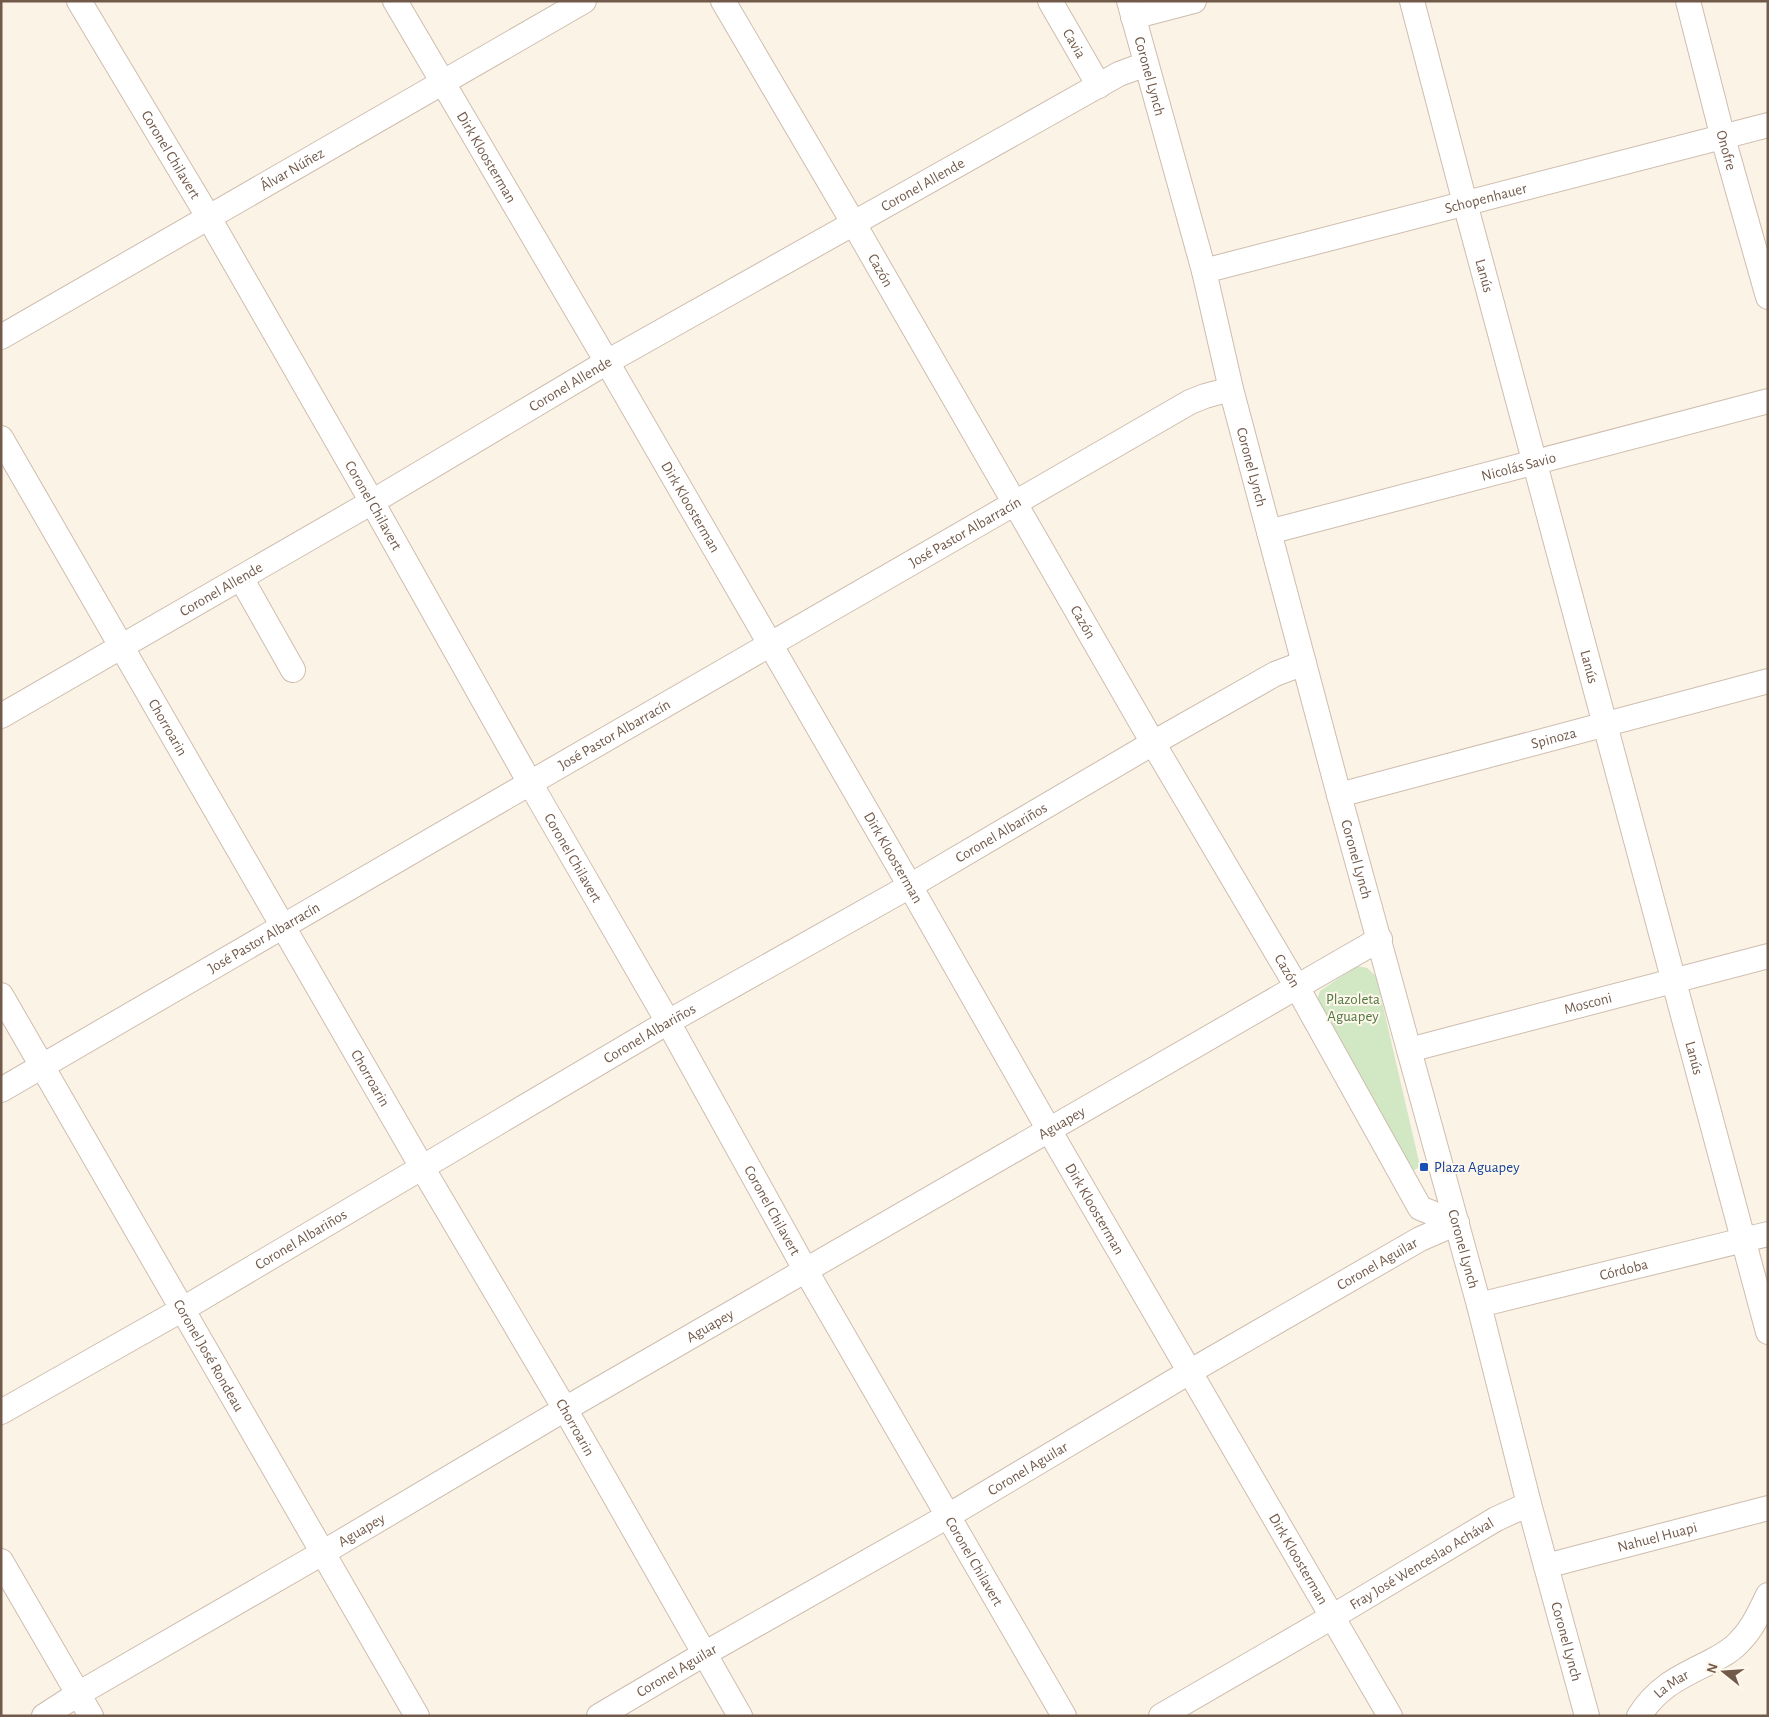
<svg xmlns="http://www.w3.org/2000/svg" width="1769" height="1717" font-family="'Alegreya Sans',sans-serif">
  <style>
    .green { fill: #d2e8c4 }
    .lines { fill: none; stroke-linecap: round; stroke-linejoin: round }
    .minor-casing { stroke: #cebdaf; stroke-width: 26 }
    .minor { stroke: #fff; stroke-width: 24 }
    .transit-dot { fill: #1a4fb4; stroke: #fef7eb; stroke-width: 2 }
    .labels { text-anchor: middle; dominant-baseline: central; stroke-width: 4; stroke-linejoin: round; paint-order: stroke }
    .street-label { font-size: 15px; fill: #725a4b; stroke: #fef7eb }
    .park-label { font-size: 15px; fill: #537844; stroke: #fef7eb }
    .transit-label { font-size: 15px; fill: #164399; stroke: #fef7eb; text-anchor: start }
  </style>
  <rect width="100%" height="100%" fill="#fbf3e5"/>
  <path class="green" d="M1357,966L1367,968L1376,976L1420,1166L1415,1170L1409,1169L1316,1003L1320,991Z"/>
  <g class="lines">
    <g class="minor-casing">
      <g id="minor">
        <path id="s1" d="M79,1L209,218L372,502L530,783L668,1022L806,1271L1064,1716"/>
        <path id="s2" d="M395,1L607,362L910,886L1049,1130L1390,1716"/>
        <path id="s3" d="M723,1L854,224L1153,743L1297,987L1420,1208L1457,1223"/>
        <path id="s4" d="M1050,1L1099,86"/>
        <path id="s5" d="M1129,1L1204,271L1231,389L1339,795L1479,1305L1529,1504L1587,1716"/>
        <path id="s6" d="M1412,1L1465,203L1768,1332"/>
        <path id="s7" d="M1688,1L1723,138L1768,297"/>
        <path d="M1133,17L1194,1"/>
        <path id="s8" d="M1204,271L1768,125"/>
        <path id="s9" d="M1,337L584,1"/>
        <path id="s10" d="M1,438L423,1169L565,1409L740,1716"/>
        <path id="s11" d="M1269,532L1768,401"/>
        <path d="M241,578L293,670"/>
        <path id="s12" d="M1,716L372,502L607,362L1119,74L1146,64"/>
        <path id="s13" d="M1339,795L1768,681"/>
        <path id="s14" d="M1,995L417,1716"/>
        <path id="s15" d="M1409,1050L1768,956"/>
        <path id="s16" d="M1,1090L530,783L1190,402L1205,396L1231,389"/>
        <path id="s17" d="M1479,1305L1768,1234"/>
        <path id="s18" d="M1,1412L183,1309L668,1022L910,886L1153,743L1275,674L1304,663"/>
        <path d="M1,1561L91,1716"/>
        <path id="s19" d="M1546,1566L1768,1508"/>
        <path id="s20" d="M44,1716L78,1694L324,1552L565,1409L1380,939"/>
        <path id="s21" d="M599,1716L704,1654L948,1516L1191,1371L1420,1239L1457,1223"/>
        <path id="s22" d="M1161,1716L1332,1617L1496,1519L1529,1504"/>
        <path id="s23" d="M1639,1716C1657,1687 1680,1677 1708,1663C1719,1657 1732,1651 1740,1641C1753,1628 1760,1611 1768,1595"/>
      </g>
    </g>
    <use href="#minor" class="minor"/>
  </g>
  <rect class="transit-dot" x="1419" y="1162" width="10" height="10" rx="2.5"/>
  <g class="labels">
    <g class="street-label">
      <text stroke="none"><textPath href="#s4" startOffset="49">Cavia</textPath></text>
      <text stroke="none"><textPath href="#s5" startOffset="78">Coronel Lynch</textPath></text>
      <text stroke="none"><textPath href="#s7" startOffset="154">Onofre</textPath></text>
      <text stroke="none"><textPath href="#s1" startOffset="179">Coronel Chilavert</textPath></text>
      <text stroke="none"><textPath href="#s2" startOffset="181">Dirk Kloosterman</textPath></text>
      <text stroke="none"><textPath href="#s9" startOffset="336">Álvar Núñez</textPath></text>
      <text stroke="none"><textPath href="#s12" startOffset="1064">Coronel Allende</textPath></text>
      <text stroke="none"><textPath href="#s8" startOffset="291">Schopenhauer</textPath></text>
      <text stroke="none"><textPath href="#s3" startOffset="312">Cazón</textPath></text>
      <text stroke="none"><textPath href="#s6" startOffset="284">Lanús</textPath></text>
      <text stroke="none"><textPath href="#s12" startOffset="659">Coronel Allende</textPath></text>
      <text stroke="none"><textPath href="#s11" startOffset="258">Nicolás Savio</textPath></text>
      <text stroke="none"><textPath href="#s5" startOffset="482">Coronel Lynch</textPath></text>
      <text stroke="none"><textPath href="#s1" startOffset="584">Coronel Chilavert</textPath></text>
      <text stroke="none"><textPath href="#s2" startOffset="586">Dirk Kloosterman</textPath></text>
      <text stroke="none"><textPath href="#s16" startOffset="1114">José Pastor Albarracín</textPath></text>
      <text stroke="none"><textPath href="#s12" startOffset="254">Coronel Allende</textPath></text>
      <text stroke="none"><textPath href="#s3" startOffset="718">Cazón</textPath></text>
      <text stroke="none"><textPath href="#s6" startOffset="689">Lanús</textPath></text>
      <text stroke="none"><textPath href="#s10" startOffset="334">Chorroarin</textPath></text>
      <text stroke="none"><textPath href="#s16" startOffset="709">José Pastor Albarracín</textPath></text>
      <text stroke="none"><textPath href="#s13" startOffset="222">Spinoza</textPath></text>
      <text stroke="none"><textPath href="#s18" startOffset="1156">Coronel Albariños</textPath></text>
      <text stroke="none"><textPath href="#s1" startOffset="989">Coronel Chilavert</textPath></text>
      <text stroke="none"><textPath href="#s2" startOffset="991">Dirk Kloosterman</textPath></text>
      <text stroke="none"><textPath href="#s5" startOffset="888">Coronel Lynch</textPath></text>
      <text stroke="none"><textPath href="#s16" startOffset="304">José Pastor Albarracín</textPath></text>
      <text stroke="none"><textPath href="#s3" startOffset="1122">Cazón</textPath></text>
      <text stroke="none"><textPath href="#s15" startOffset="185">Mosconi</textPath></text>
      <text stroke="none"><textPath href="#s18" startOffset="751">Coronel Albariños</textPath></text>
      <text stroke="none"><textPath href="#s6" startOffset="1094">Lanús</textPath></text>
      <text stroke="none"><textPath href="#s10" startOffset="739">Chorroarin</textPath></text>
      <text stroke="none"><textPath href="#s20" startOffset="1178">Aguapey</textPath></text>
      <text stroke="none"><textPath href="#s2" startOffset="1396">Dirk Kloosterman</textPath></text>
      <text stroke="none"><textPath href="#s1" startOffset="1394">Coronel Chilavert</textPath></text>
      <text stroke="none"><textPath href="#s18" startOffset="346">Coronel Albariños</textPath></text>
      <text stroke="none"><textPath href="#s5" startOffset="1292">Coronel Lynch</textPath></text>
      <text stroke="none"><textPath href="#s21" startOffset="900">Coronel Aguilar</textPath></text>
      <text stroke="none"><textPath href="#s17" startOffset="149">Córdoba</textPath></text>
      <text stroke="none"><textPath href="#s20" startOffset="772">Aguapey</textPath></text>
      <text stroke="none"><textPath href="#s14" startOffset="416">Coronel José Rondeau</textPath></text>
      <text stroke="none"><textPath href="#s10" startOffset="1144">Chorroarin</textPath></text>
      <text stroke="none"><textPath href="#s21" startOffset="495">Coronel Aguilar</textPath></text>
      <text stroke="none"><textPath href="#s20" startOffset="368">Aguapey</textPath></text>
      <text stroke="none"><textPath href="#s19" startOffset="115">Nahuel Huapi</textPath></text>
      <text stroke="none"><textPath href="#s2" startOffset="1801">Dirk Kloosterman</textPath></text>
      <text stroke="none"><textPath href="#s1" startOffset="1799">Coronel Chilavert</textPath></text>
      <text stroke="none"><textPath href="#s22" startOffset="302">Fray José Wenceslao Achával</textPath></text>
      <text stroke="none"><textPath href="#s5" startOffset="1698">Coronel Lynch</textPath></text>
      <text stroke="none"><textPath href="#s21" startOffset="90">Coronel Aguilar</textPath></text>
      <text stroke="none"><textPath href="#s23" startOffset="46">La Mar</textPath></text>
    </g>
    <g class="park-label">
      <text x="1353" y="999">Plazoleta<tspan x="1353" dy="17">Aguapey</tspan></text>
    </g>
    <g class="transit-label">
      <text x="1434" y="1167">Plaza Aguapey</text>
    </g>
  </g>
  <rect width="1769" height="1717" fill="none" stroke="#725a4b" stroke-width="5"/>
  <g transform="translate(1724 1672) rotate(287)" stroke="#fef7eb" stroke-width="4" paint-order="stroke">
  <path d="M0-4L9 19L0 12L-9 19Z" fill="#725a4b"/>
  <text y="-8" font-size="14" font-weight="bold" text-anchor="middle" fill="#725a4b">N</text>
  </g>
</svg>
